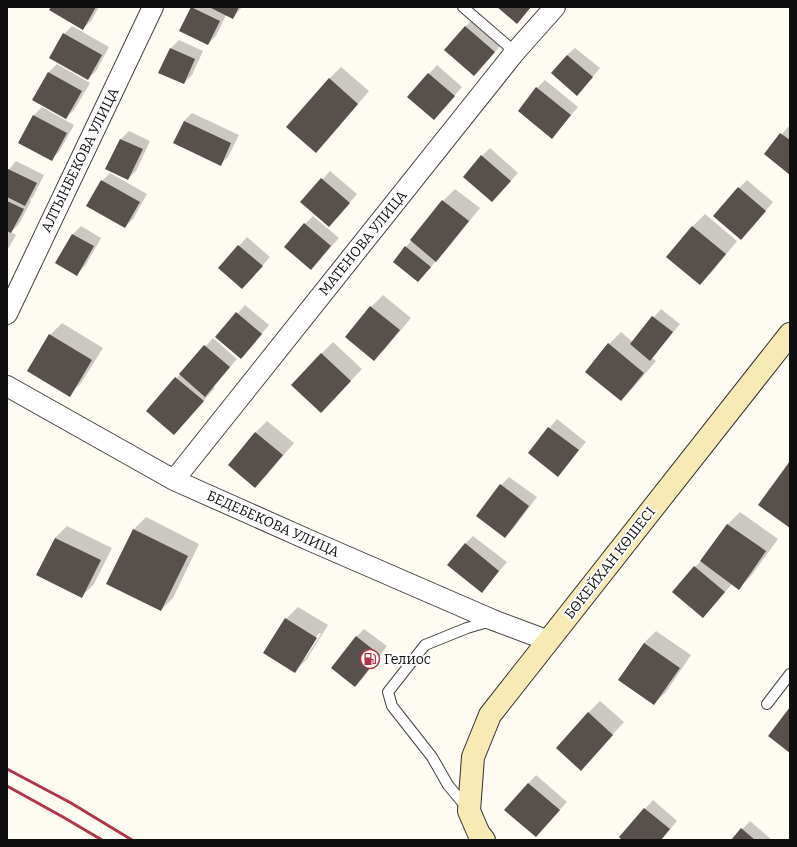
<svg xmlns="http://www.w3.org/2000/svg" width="797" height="847" font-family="Bitter,serif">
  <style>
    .shadow { fill: #0003; fill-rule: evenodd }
    .building { fill: #57504d }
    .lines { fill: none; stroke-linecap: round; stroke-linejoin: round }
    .lane-casing { stroke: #424242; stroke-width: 12 }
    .street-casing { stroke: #424242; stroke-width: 22 }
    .secondary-casing { stroke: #313131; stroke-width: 24 }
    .lane { stroke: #fff; stroke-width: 10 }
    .street { stroke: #fff; stroke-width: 20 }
    .secondary { stroke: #f7eab4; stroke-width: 22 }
    .rail { stroke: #b23546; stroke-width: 3 }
    .labels { text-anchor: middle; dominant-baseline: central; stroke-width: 4; stroke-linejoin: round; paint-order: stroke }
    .street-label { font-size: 14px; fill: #0f0f0f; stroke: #fff }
    .poi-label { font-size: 14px; fill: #0f0f0f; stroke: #fff; text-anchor: start }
  </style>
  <rect width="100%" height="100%" fill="#fefbf3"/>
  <path class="shadow" d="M52,7H99L91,21L83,28Z
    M192,7H242L233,18L226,15L216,36L208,44L181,31Z
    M473,19L502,44L474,75L465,27Z
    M72,26L109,47L96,71L88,79L64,34Z
    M179,40L203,51L192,75L184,83L160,72L171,48Z
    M575,48L600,68L585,86L567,55Z
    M57,64L90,83L74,110L66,118L34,99L49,72Z
    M437,65L462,87L434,119L408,97Z
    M341,67L369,91L328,139L316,151L329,79Z
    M545,80L578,107L552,137L537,88Z
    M42,107L74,125L59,152L51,160L19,142L34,115Z
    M192,113L239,135L228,157L220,165L184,121Z
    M789,126H790V173L765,154Z
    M129,131L150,141L136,171L128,179L107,168L121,139Z
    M490,148L518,173L500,193L482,156Z
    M16,161L44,175L33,197L30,200L31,201L19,224L11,232L16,235L7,251V172Z
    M330,171L357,194L337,218L302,202Z
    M110,173L147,194L133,219L125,227L102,181Z
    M747,180L773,202L749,231L739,188Z
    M455,189L480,208L448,248L418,281L406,247L443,201Z
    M705,214L737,241L712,272L700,284L667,256L693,226Z
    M313,216L339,238L311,269L305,224Z
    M81,226L101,238L85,266L77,274L73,234Z
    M247,237L270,257L250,280L219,268Z
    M383,295L411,318L386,348L374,360L371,307Z
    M245,305L269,325L249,349L217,337Z
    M661,309L680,324L652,358L656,361L633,388L621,400L609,344L621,332L633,342Z
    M62,323L103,348L81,383L69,395L50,335Z
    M213,338L237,359L213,387L215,388L174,434L147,411Z
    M333,342L362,369L333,400L321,354Z
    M557,419L586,442L558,475L529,452Z
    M267,421L294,443L267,475L255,487V433Z
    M509,477L537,497L513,529L505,537L501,485Z
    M740,512L778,539L751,576L739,588L732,584L710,609L695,567L703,559L728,524Z
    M146,517L199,544L173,598L161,610L107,583L134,529Z
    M67,526L112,548L94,584L82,596L55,538Z
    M473,536L507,562L482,592L465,544Z
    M298,607L328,625L307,659L295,671L265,653L286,619ZM319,633L321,634L305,659H302Z
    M364,629L387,646L363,678L355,686L356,637Z
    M656,631L691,655L666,692L654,704L619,680L644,643Z
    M600,701L624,722L581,769L588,713Z
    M536,775L567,802L536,836L506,809Z
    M653,800L677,821L661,840H624L620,837Z
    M750,821L772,840H732Z"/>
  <path class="building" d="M51,7H96L83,30L49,10Z
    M191,7L220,21L208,45L179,31Z
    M209,7H239L233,19Z
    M497,7H531L517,24Z
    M465,26L495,52L474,76L444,50Z
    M63,33L102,55L88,80L49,58Z
    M170,48L195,59L184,84L158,73Z
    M567,55L593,77L577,96L551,73Z
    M48,72L82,91L66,119L32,100Z
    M428,73L455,96L434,120L407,97Z
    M329,78L358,104L316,153L286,127Z
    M536,87L571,115L552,139L518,111Z
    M33,115L67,133L52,161L18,143Z
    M184,121L231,143L221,166L173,143Z
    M780,133L790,140V175L764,154Z
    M120,139L143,149L128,180L105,169Z
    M481,155L511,181L492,202L463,177Z
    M8,169L37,183L25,206L7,197Z
    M321,178L350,203L329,227L300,202Z
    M101,180L140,202L125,228L86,206Z
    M738,187L766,211L741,240L713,216Z
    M442,200L469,221L436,262L410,240Z
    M7,201L24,209L11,233L7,231Z
    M304,223L331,246L311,270L284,247Z
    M692,226L726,254L700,285L666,257Z
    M72,234L94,246L77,276L55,263Z
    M238,245L263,266L242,289L218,268Z
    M405,246L431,267L418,282L393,262Z
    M370,306L400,330L374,361L345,337Z
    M236,312L262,334L241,359L215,337Z
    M652,316L673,332L650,361L630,344Z
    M49,334L92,360L70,397L27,371Z
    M608,343L644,373L621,401L585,372Z
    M204,345L230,367L205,397L179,374Z
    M321,353L351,381L321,413L291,385Z
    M175,377L204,401L174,435L146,411Z
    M548,427L579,450L558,477L528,453Z
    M255,432L283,455L255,488L228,465Z
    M790,461V528L758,505Z
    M500,484L529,506L505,538L476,516Z
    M727,524L766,551L739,590L700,561Z
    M133,529L188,556L161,611L106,584Z
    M55,538L101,560L82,598L36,575Z
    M465,543L499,571L482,593L447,565Z
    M694,566L725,592L703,618L672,592Z
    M285,618L317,638L295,673L263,653Z
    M356,636L380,655L355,687L331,668Z
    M644,643L680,668L654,705L618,680Z
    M790,707V753L768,736Z
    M588,712L613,735L581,771L556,748Z
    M528,783L560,810L536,837L504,810Z
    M644,808L670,829L661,840H622L619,837Z
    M741,828L755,840H731Z"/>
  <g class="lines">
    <g class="lane-casing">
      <path id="lane" d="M463,7L515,52
        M767,704L790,674
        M467,808L448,785L432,757L392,706L388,692L425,645L467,628L491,621"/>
    </g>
    <g class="street-casing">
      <path id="street" d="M7,314L153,7
        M7,386L174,480L311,541L493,620L549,641
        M174,480L515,52L555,7"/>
    </g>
    <g class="secondary-casing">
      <path id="secondary" d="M484,840L479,834L469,811L473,757L490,715L790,334"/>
    </g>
    <use href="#lane" class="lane"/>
    <use href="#street" class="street"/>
    <use href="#secondary" class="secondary"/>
    <path class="rail" d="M7,769L71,803L132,840
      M7,786L63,817L102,840"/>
  </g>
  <defs>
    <g id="fuel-ring" transform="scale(1)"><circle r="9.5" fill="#fff" stroke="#b23546" stroke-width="1.5"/><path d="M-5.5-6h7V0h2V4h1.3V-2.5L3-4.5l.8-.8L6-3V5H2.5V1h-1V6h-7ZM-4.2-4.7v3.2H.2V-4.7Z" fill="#b23546"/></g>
  </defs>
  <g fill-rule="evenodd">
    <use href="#fuel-ring" x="370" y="659"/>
  </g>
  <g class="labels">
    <g class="street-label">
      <text transform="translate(80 160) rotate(-64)">АЛТЫНБЕКОВА УЛИЦА</text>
      <text transform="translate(363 243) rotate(-51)">МАТЕНОВА УЛИЦА</text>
      <text transform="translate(273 524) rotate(24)">БЕДЕБЕКОВА УЛИЦА</text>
      <text transform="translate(610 563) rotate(-52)">БӨКЕЙХАН КӨШЕСІ</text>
    </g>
    <g class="poi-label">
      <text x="384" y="659">Гелиос</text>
    </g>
  </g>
  <rect width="797" height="847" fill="none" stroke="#0f0f0f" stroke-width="16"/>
</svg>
